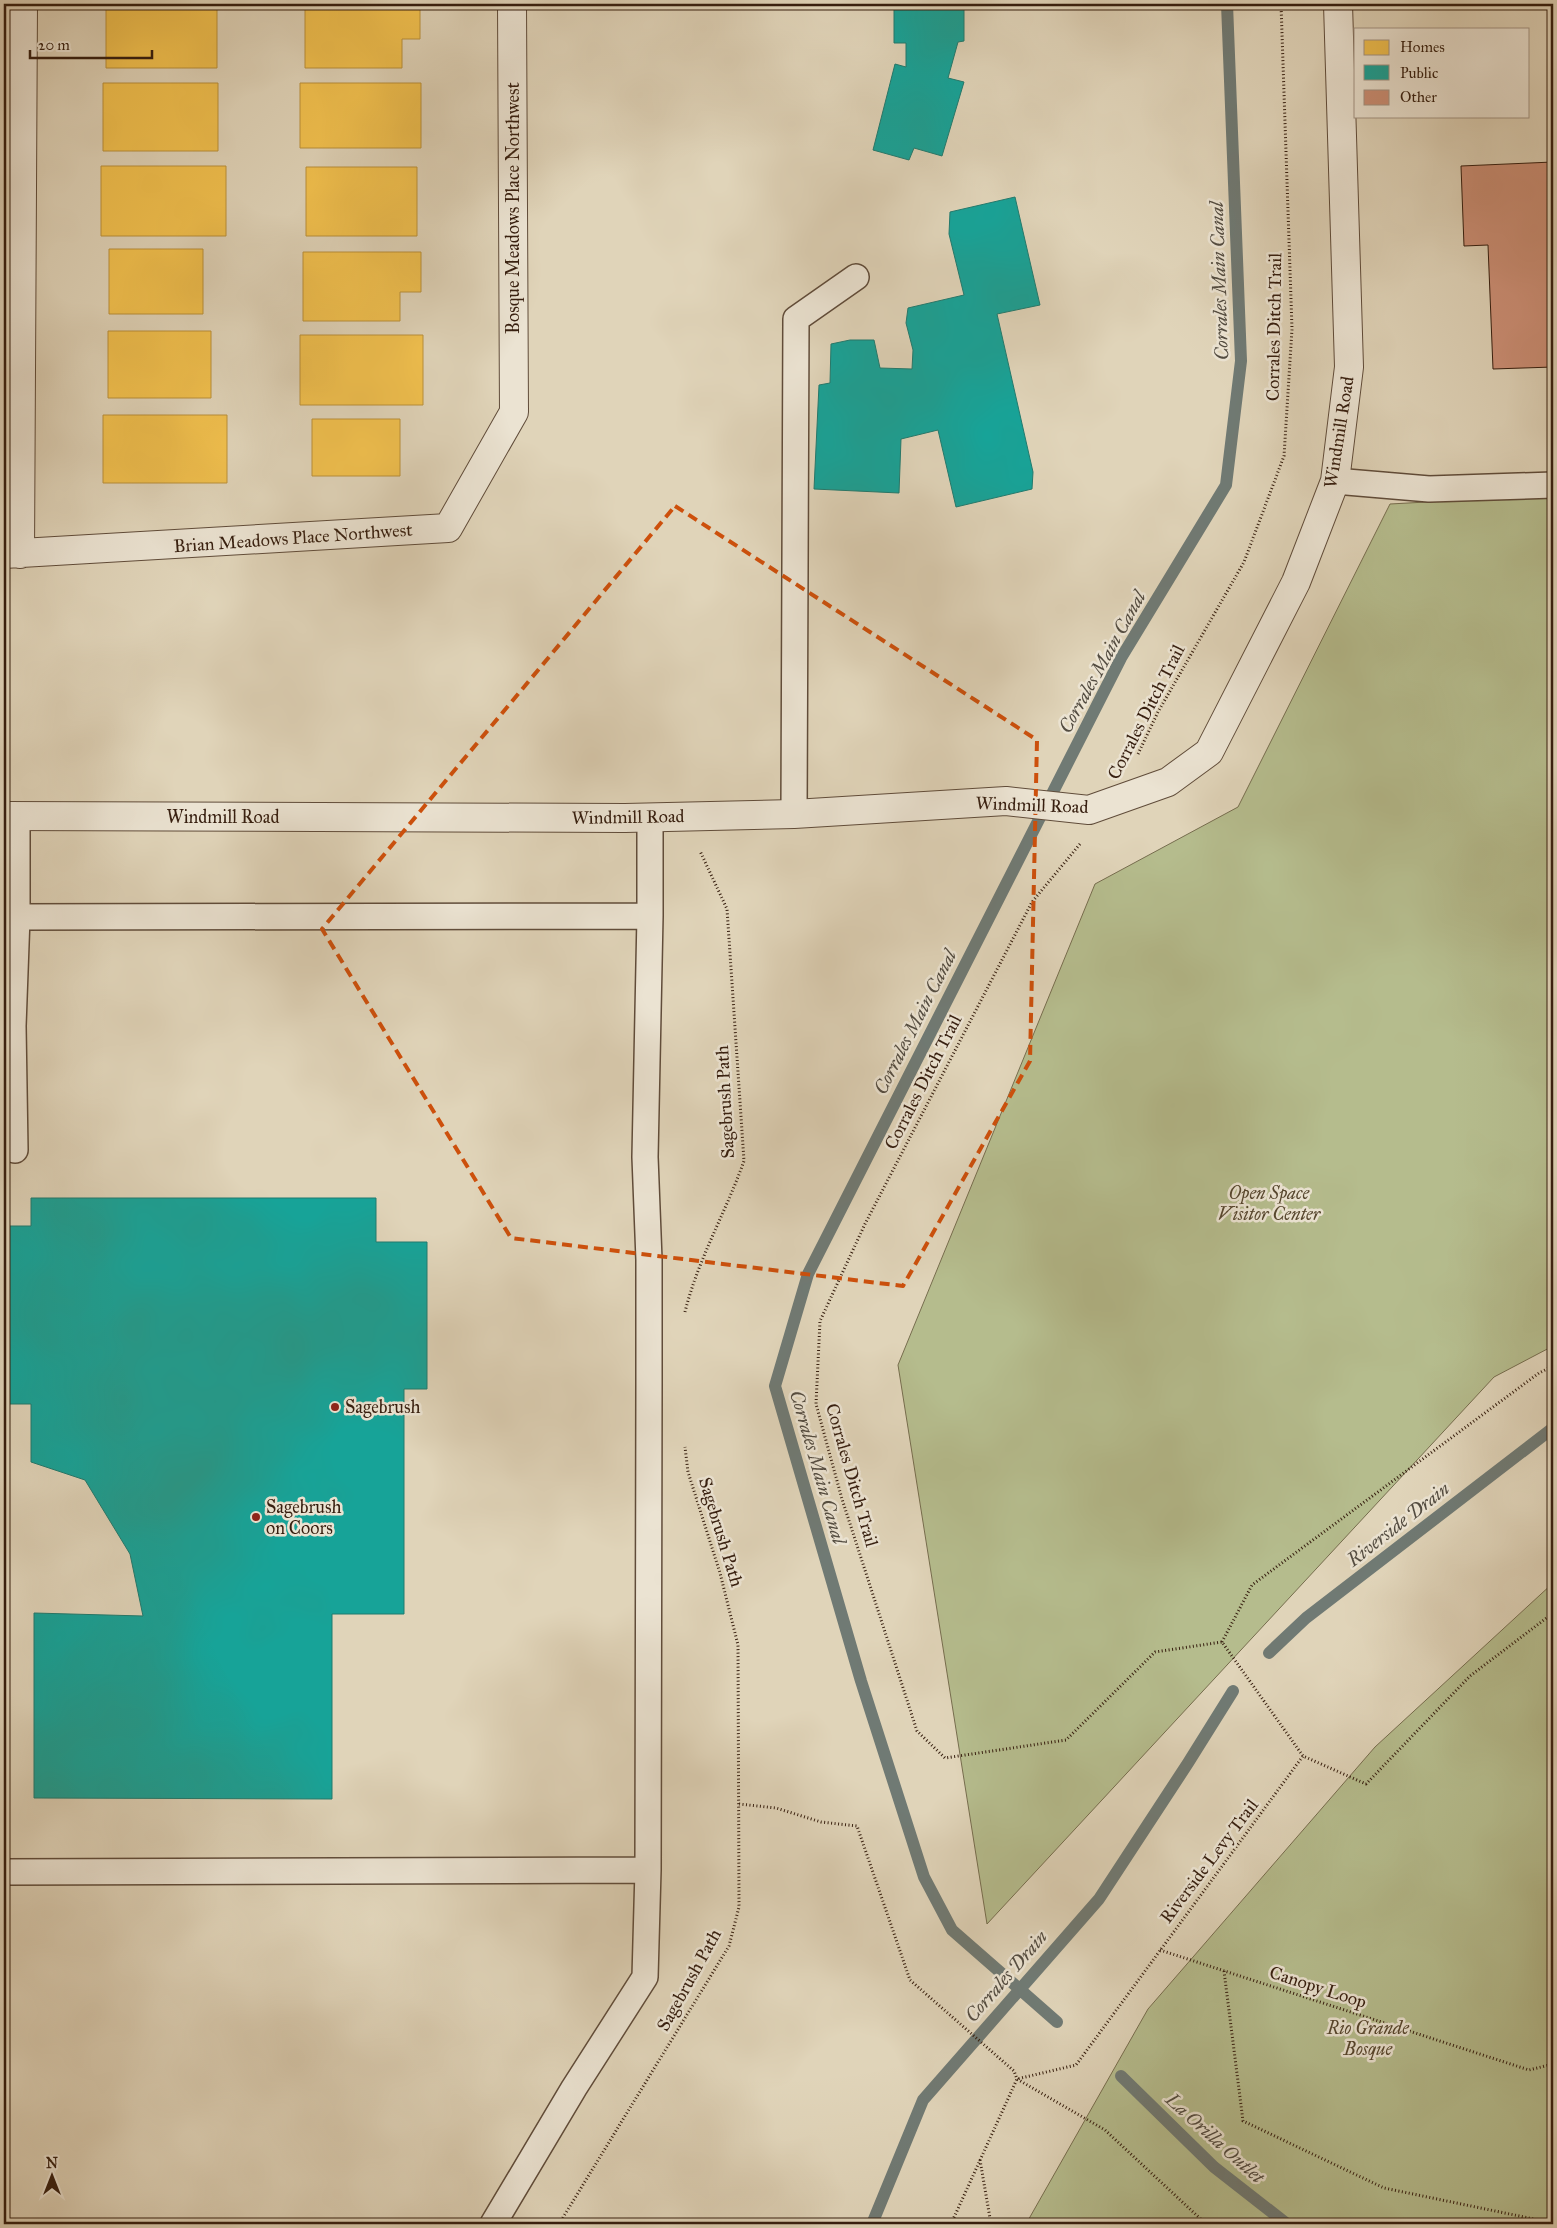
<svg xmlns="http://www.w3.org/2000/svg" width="1557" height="2228" font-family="'IM FELL Great Primer',serif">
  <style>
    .green { fill: #b5bc8d; stroke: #766d4e }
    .homes { fill: #f2c14e; stroke: #ba903b }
    .public { fill: #17a398; stroke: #207b6f }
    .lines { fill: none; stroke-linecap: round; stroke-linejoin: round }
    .stream { stroke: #707a74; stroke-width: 12 }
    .building { fill: #cc8f76; stroke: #361e0f }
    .lane-casing { stroke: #604c3a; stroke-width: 28 }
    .street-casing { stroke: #604c3a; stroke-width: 30 }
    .path { stroke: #361e0f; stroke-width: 3; stroke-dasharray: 1 2.5; stroke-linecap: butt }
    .lane { stroke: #ebe3d2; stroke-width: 25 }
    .street { stroke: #ebe3d2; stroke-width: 28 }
    .marked { fill: none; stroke: #cd500c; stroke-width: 4; stroke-dasharray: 10 6; stroke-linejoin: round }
    .poi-dot { fill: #8f2418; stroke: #ebe3d2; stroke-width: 2 }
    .labels { text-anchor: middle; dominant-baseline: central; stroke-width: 5; stroke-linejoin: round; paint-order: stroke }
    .street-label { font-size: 18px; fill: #361e0f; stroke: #ebe3d2 }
    .park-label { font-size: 18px; font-style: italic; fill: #56462e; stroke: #ebe3d2 }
    .poi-label { font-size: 18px; fill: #361e0f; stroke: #ebe3d2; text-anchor: start }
    .water-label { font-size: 19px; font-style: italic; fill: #534c41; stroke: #ebe3d2 }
  </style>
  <rect width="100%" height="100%" fill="#e0d4b9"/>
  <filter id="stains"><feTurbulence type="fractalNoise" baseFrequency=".004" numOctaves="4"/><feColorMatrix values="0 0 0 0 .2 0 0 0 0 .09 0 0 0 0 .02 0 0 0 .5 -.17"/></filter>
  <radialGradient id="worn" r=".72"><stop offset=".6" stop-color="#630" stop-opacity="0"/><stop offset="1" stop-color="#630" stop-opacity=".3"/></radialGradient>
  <path class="green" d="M1553,495V1346L1494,1377L987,1924L898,1365L1095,884L1238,807L1390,504Z
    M1553,1583V2224H1026L1148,2009L1375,1747Z"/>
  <path class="homes" d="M106,4H217V68H106Z
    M305,4H420V39H402V68H305Z
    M103,83H218V151H103Z
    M300,83H421V148H300Z
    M101,166H226V236H101Z
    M306,167H417V236H306Z
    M109,249H203V314H109Z
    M303,252H421V292H400V321H303Z
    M108,331H211V398H108Z
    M300,335H423V405H300Z
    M103,415H227V483H103Z
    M312,419H400V476H312Z"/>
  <path class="public" d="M847,4H964V41L958,42L948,78L964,82L942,156L914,148L909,160L873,150L895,64L906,67V43H894V6L847,7Z
    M1015,197L1040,305L997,314L1033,472L1032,489L956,507L938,430L901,439L899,493L814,489L819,385L830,383L831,344L850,340H874L880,368L912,369L913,350L906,323L908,308L964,295L949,234L950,212Z
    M31,1198H376V1242H427V1389H404V1614H332V1799L34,1798V1613L143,1616L130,1554L85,1480L31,1462V1404H4V1226H31Z"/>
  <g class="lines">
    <path class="stream" d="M1269,1653L1306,1618L1553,1428
      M1057,2022L952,1930L924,1877L861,1681L775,1386L808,1274L1121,658L1226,485L1241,361L1227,4
      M1121,2076L1214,2167L1287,2224
      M872,2224L923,2100L1099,1899L1188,1763L1233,1691"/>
  </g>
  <path class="building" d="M1553,162V367L1493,369L1488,245L1464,246L1461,166Z"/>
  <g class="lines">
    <g class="lane-casing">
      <path id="lane" d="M1335,481L1429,489L1553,485
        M794,814L796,319L856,277
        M17,816V917L650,916V817
        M4,917H17L13,1026L15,1150
        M4,1872L648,1870
        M493,2224L574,2088L645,1977L648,1870L649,1383V1260L645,1157L650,916"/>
    </g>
    <g class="street-casing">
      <path id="street" d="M4,554L448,528L514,412L512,4
        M20,554L23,4
        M4,816L625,818L794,814L1006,801L1089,810L1168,782L1209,752L1296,582L1335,481L1349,367L1338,4"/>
    </g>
    <path class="path" d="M1138,754L1158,712L1244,562L1284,456L1292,329L1281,4
      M1080,844L1032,902L865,1224L820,1321L816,1404L842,1499L917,1731L945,1758L1066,1740L1155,1652L1222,1642L1303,1756
      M685,1312C698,1259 726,1212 744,1161L727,909L700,851
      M1222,1642L1252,1585L1539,1373L1553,1366
      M739,1804L776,1808L821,1822L857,1826L910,1980L1014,2071L1017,2079L1105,2130L1206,2224
      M1160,1950L1529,2070L1553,2064
      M1224,1971L1243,2121L1384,2188L1553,2223
      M980,2160L991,2224
      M559,2224L729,1946L739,1907L738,1645L720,1573L688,1472L685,1447
      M951,2224L1017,2079L1076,2065L1303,1756L1366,1784L1470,1676L1553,1613"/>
    <use href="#lane" class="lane"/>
    <use href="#street" class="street"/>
  </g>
  <path class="marked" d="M675,506L1037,740L1030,1061L903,1286L511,1238L322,929Z"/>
  <g class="poi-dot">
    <circle cx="335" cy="1407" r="5"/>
    <circle cx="256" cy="1517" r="5"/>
  </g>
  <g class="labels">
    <g class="street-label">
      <text transform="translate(513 208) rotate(-90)">Bosque Meadows Place Northwest</text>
      <text transform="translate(1274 327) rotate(-89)">Corrales Ditch Trail</text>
      <text transform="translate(1339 432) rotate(-81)">Windmill Road</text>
      <text transform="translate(293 538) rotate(-4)">Brian Meadows Place Northwest</text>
      <text transform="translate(1146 712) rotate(-63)">Corrales Ditch Trail</text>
      <text transform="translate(1032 805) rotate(2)">Windmill Road</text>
      <text x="223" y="817">Windmill Road</text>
      <text transform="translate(628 817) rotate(-1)">Windmill Road</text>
      <text transform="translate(923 1082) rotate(-63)">Corrales Ditch Trail</text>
      <text transform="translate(725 1102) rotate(-93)">Sagebrush Path</text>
      <text transform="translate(852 1475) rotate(74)">Corrales Ditch Trail</text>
      <text transform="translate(721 1532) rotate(73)">Sagebrush Path</text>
      <text transform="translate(1209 1861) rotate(-53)">Riverside Levy Trail</text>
      <text transform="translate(689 1980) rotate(-61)">Sagebrush Path</text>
      <text transform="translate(1318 1987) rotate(18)">Canopy Loop</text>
    </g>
    <g class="park-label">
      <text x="1269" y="1193">Open Space<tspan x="1269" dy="21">Visitor Center</tspan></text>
      <text x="1368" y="2028">Rio Grande<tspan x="1368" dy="21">Bosque</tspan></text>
    </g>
    <g class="poi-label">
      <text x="345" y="1407">Sagebrush</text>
      <text x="266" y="1507">Sagebrush<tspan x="266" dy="21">on Coors</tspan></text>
    </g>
    <g class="water-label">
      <text transform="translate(1219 281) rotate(-92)">Corrales Main Canal</text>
      <text transform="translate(1102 662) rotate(-61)">Corrales Main Canal</text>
      <text transform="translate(915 1022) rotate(-63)">Corrales Main Canal</text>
      <text transform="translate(818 1467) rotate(74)">Corrales Main Canal</text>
      <text transform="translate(1398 1524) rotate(-38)">Riverside Drain</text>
      <text transform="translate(1006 1976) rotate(-49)">Corrales Drain</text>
      <text transform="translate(1215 2138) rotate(42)">La Orilla Outlet</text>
    </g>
  </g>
  <rect width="1557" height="2228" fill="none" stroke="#e0d4b9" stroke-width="20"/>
  <rect x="5" y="5" width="1547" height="2218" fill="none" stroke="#361e0f" stroke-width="2.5"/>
  <rect x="10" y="10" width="1537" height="2208" fill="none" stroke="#361e0f"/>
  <rect x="1354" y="28" width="175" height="90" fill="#ebe3d2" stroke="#a39484"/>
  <rect x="1364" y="40" width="25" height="15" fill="#f2c14e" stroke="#a39484"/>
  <text x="1400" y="52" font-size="15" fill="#361e0f">Homes</text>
  <rect x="1364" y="65" width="25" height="15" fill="#17a398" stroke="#a39484"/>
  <text x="1400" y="78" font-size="15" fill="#361e0f">Public</text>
  <rect x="1364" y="90" width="25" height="15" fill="#cc8f76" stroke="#a39484"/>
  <text x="1400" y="102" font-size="15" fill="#361e0f">Other</text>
  <g transform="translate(52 2176)" stroke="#ebe3d2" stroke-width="4" paint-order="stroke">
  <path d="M0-4L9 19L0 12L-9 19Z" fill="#361e0f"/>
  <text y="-8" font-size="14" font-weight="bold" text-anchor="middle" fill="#361e0f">N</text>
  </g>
  <path d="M30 50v8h122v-8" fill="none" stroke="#361e0f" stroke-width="2.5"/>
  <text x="38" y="50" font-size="15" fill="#361e0f" stroke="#ebe3d2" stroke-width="4" paint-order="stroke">20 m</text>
  <rect width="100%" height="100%" filter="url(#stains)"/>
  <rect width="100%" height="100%" fill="url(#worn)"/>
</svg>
